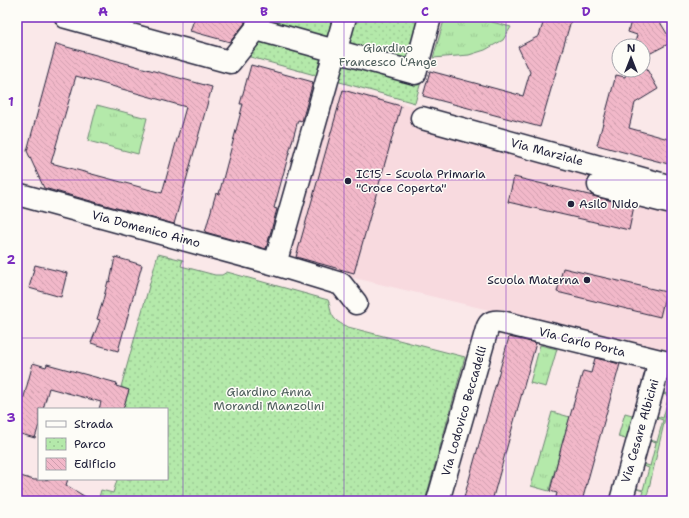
<svg xmlns="http://www.w3.org/2000/svg" width="689" height="518" font-family="'Shantell Sans',sans-serif">
  <style>
    .built { fill: #f8dadf }
    .grass { fill: url(#grass-tufts); stroke: #6b8672 }
    .park { fill: url(#park-dots); stroke: #6b8672 }
    .building { fill: url(#building-back-hatch); stroke: #22223b; fill-rule: evenodd }
    .lines { fill: none; stroke-linecap: round; stroke-linejoin: round }
    .minor-casing { stroke: #22223b; stroke-width: 25 }
    .minor { stroke: #fdfcf7; stroke-width: 22 }
    .grid { fill: none; stroke: #7b2cbf; stroke-width: 1; stroke-opacity: 0.55 }
    .poi-dot { fill: #22223b; stroke: #fdfcf7; stroke-width: 1.5 }
    .labels { text-anchor: middle; dominant-baseline: central; stroke-width: 3; stroke-linejoin: round; paint-order: stroke }
    .park-label { font-size: 12px; fill: #4e5e5c; stroke: #fdfcf7 }
    .street-label { font-size: 12px; fill: #22223b; stroke: #fdfcf7 }
    .poi-label { font-size: 12px; fill: #22223b; stroke: #fdfcf7; text-anchor: start }
    .neatline { fill: none; stroke: #7b2cbf; stroke-width: 1.5 }
    .grid-label { font-size: 13px; text-anchor: middle; font-weight: bold; fill: #7b2cbf }
  </style>
  <defs>
    <pattern id="grass-tufts" width="24" height="20" patternUnits="userSpaceOnUse"><rect width="24" height="20" fill="#b4e9aa"/><path d="M3 7l-1-3M5 7V3M7 7l1-3M15 17l-1-3M17 17v-4M19 17l1-3" fill="none" stroke="#9ac893"/></pattern>
    <pattern id="park-dots" width="8" height="8" patternUnits="userSpaceOnUse"><rect width="8" height="8" fill="#b4e9aa"/><path d="M2 2h.1M6 6h.1" fill="none" stroke="#9ac893" stroke-width="1.8" stroke-linecap="round"/></pattern>
    <pattern id="building-back-hatch" width="6" height="6" patternUnits="userSpaceOnUse"><rect width="6" height="6" fill="#f2b8c9"/><path d="M-1 5l2 2M0 0l6 6M5-1l2 2" fill="none" stroke="#cf9eae"/></pattern>
  </defs>
  <rect width="100%" height="100%" fill="#fae8e9"/>
  <filter id="ink" filterUnits="userSpaceOnUse"><feTurbulence type="fractalNoise" baseFrequency=".025" numOctaves="2"/><feDisplacementMap in="SourceGraphic" scale="8" xChannelSelector="R" yChannelSelector="G"/><feConvolveMatrix kernelMatrix="1 2 1 2 8 2 1 2 1" color-interpolation-filters="sRGB"/></filter>
  <g filter="url(#ink)">
    <path class="built" d="M334,85L416,107L412,122L672,193V345L670,353L283,261Z"/>
    <path class="grass" d="M445,17H473L511,27L503,40L485,50L469,55L433,58Z
      M97,105L147,118L138,154L88,141Z
      M540,345L557,349L546,387L530,383Z
      M664,393L669,394L670,393H671L646,501H640L643,491L634,488L643,490L649,468L640,465V463L650,466L656,443L647,440V439L657,442L663,420L653,417V415L663,418L669,396L663,394Z
      M552,412L570,417L549,491L531,486Z
      M625,413L636,416L629,440L618,437Z"/>
    <path class="park" d="M254,17H439L415,103L243,55Z
      M158,254L183,260L181,266L215,275H222L227,272L328,300C330,304 330,308 331,312C334,321 341,324 348,327L465,357L425,501H98L101,490L113,493L117,480L115,479H167V409H123L129,390L121,387Z"/>
    <path class="building" d="M195,17H234L245,21V23L230,42L190,31Z
      M545,17H572L540,127L423,96L430,71L523,96L530,72L518,47L539,36Z
      M632,17H657L672,42L649,54L645,66L658,89L635,103L629,128L672,140V165L597,145L616,75L625,77L627,70H643V46H634L637,35L628,32Z
      M56,44L212,87L174,224L44,188L27,151ZM76,76L186,107L162,193L51,163Z
      M251,65L313,82L302,121L298,120L274,208L277,209L266,249L205,232L216,193L219,194L243,104H240Z
      M343,90L401,106L354,273L296,257Z
      M514,177L593,196L634,206L629,230L508,202Z
      M115,257L142,265L118,351L91,343L100,320L97,319L102,304L108,281L110,282Z
      M35,265L67,273L61,297L29,288Z
      M563,268L666,292L660,317L557,292Z
      M509,337L536,343L515,418L492,501H463Z
      M595,358L620,364L582,501H555L557,493L550,491L562,444L583,371L591,373Z
      M33,363L46,367L47,364L117,383L116,386L129,390L123,409H99L101,402L49,388L43,409H39V425L35,438L17,433V423Z
      M17,475L34,480L68,479L66,485L92,501H17Z"/>
    <g class="lines">
      <g class="minor-casing">
        <path id="minor" d="M66,17L230,62L256,29
          M259,17L256,29L415,73L430,17
          M422,118L672,187
          M599,185L672,203
          M17,194L275,264L341,284L356,303
          M275,264L345,17
          M438,501L487,329C489,322 494,321 501,322L672,364
          M621,501L660,362"/>
      </g>
      <use href="#minor" class="minor"/>
    </g>
  </g>
  <path class="grid" d="M183,17V501M344,17V501M506,17V501M17,180H672M17,338H672"/>
  <g class="poi-dot">
    <circle cx="348" cy="181" r="4"/>
    <circle cx="571" cy="204" r="4"/>
    <circle cx="587" cy="280" r="4"/>
  </g>
  <g class="labels">
    <g class="park-label">
      <text x="388" y="48">Giardino<tspan x="388" dy="14">Francesco L'Ange</tspan></text>
      <text x="269" y="392">Giardino Anna<tspan x="269" dy="14">Morandi Manzolini</tspan></text>
    </g>
    <g class="street-label">
      <text transform="translate(547 152) rotate(15)">Via Marziale</text>
      <text transform="translate(146 229) rotate(15)">Via Domenico Aimo</text>
      <text transform="translate(582 342) rotate(14)">Via Carlo Porta</text>
      <text transform="translate(464 411) rotate(-74)">Via Lodovico Beccadelli</text>
      <text transform="translate(640 431) rotate(-74)">Via Cesare Albicini</text>
    </g>
    <g class="poi-label">
      <text x="356" y="174">IC15 - Scuola Primaria<tspan x="356" dy="14">"Croce Coperta"</tspan></text>
      <text x="579" y="204">Asilo Nido</text>
      <text x="579" y="280" text-anchor="end">Scuola Materna</text>
    </g>
  </g>
  <rect width="689" height="518" fill="none" stroke="#fdfcf7" stroke-width="44"/>
  <rect x="38" y="408" width="130" height="72" fill="#fdfcf7" stroke="#a5a5ac"/>
  <rect x="46" y="421" width="20" height="6" fill="#fdfcf7" stroke="#a5a5ac"/>
  <text x="74" y="428" font-size="12" fill="#22223b">Strada</text>
  <rect x="46" y="438" width="20" height="12" fill="url(#park-dots)" stroke="#a5a5ac"/>
  <text x="74" y="448" font-size="12" fill="#22223b">Parco</text>
  <rect x="46" y="458" width="20" height="12" fill="url(#building-back-hatch)" stroke="#a5a5ac"/>
  <text x="74" y="468" font-size="12" fill="#22223b">Edificio</text>
  <g transform="translate(631 58)"><circle r="19" fill="#fdfcf7" stroke="#a5a5ac"/>
  <path d="M0-3L7 15L0 10L-7 15Z" fill="#22223b"/>
  <text y="-6" font-size="11" font-weight="bold" text-anchor="middle" fill="#22223b">N</text>
  </g>
  <rect x="22" y="22" width="645" height="474" class="neatline"/>
  <g class="grid-label">
    <text x="103" y="16">A</text>
    <text x="264" y="16">B</text>
    <text x="425" y="16">C</text>
    <text x="586" y="16">D</text>
    <text x="11" y="106">1</text>
    <text x="11" y="264">2</text>
    <text x="11" y="422">3</text>
  </g>
</svg>
